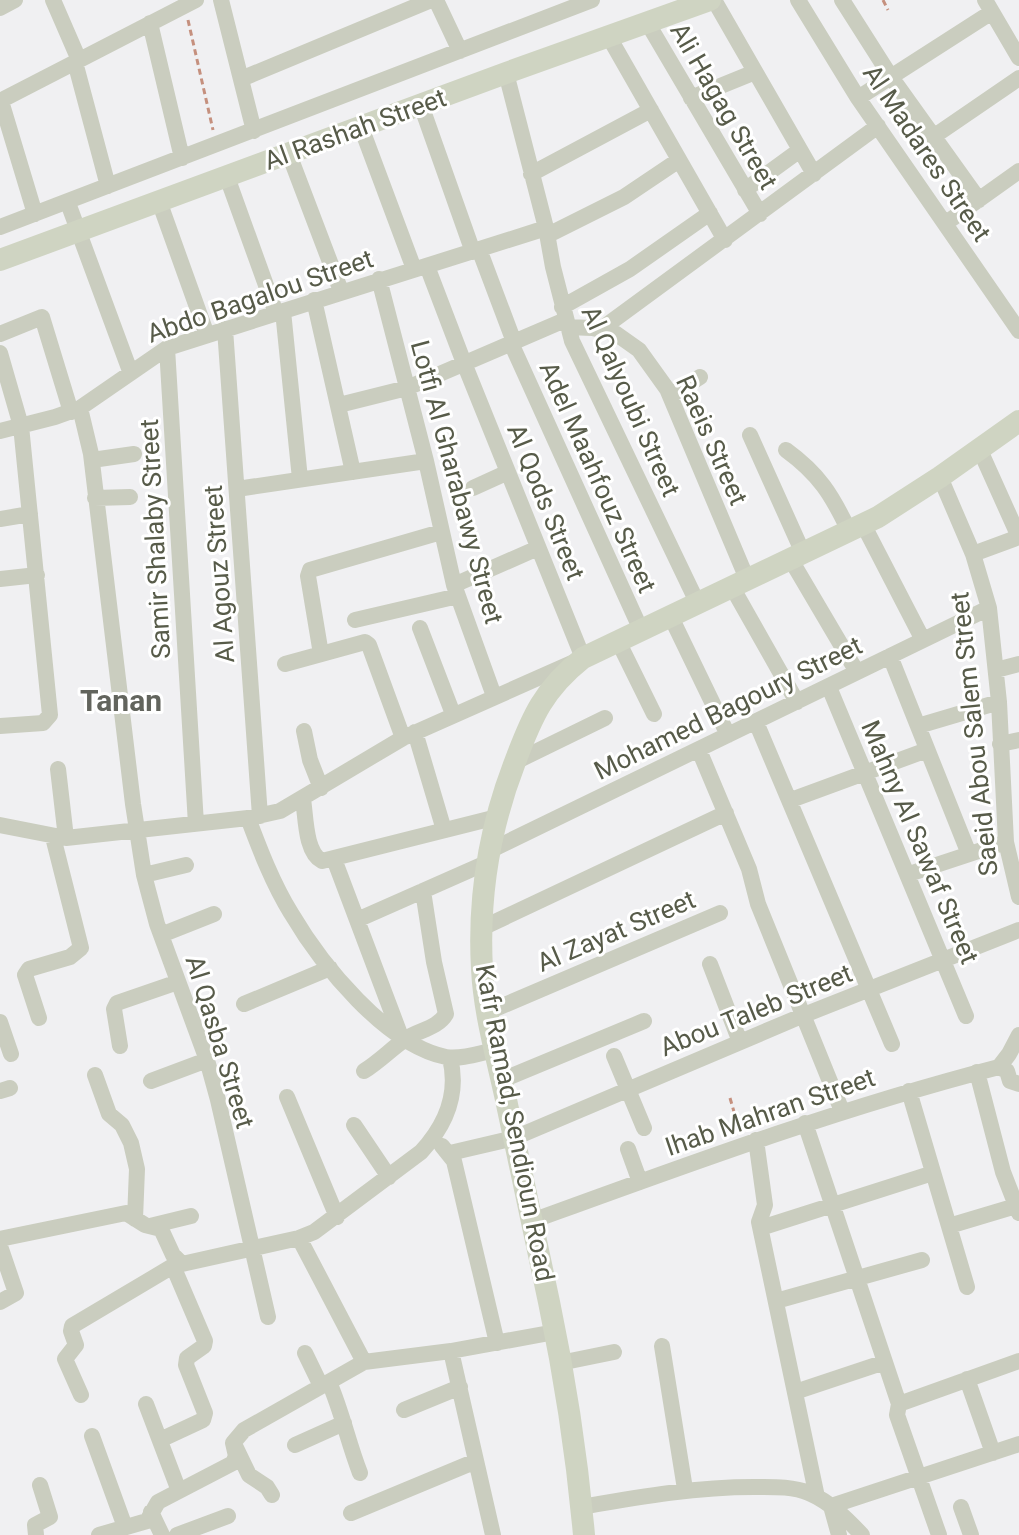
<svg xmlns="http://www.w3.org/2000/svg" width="1019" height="1535" font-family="Roboto,sans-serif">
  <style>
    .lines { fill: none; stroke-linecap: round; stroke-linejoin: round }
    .path { stroke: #c5907e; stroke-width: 3; stroke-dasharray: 6 4; stroke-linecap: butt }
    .street { stroke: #cacdbf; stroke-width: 16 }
    .secondary { stroke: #cfd4c2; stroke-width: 22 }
    .labels { text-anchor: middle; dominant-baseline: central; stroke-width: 6; stroke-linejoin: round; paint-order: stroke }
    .street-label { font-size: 26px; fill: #575b49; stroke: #fff }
    .quarter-label { font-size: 30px; font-weight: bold; fill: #62645d; stroke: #fff }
  </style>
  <rect width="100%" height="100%" fill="#f0f0f2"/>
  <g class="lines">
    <path class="path" d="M883,0L888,10
      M188,20L213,130
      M730,1098L739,1129"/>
    <path class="street" d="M53,0L79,60
      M221,0L254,131
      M436,0L460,51
      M714,0L814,174
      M798,0L858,98L1019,331
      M842,0L891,77L979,200
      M985,0L1019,58
      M0,8L15,0
      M647,22L760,214
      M150,23L182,158
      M609,37L725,240
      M75,62L108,186
      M506,73L546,228L553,267L572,341L697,602
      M241,79L431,0
      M691,98L755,72
      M858,98L992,12
      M0,101L196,0
      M1,101L35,214
      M421,105L473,252
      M361,127L414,269
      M933,137L1019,78
      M289,154L341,291
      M531,174L651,110
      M227,177L276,313
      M745,190L800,150
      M159,201L207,335
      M68,203L130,371
      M946,223L1019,171
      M0,227L592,0
      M548,235L624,197L679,160
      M479,249L514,342
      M379,279L426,461L454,585L494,696
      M314,300L353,472
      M562,307L630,269L710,213
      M283,311L300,479
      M568,327L592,328L615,333L639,350L667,389L747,579
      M225,329L260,816
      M600,330L878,126
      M0,334L42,317L71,412
      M511,343L641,630
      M167,348L196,824
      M0,353L21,426L50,715L43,723L0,726
      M670,396L700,377
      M339,405L407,388L565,320
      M80,408L91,454L133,804L144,875L157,924L207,1060L218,1100L268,1317
      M0,431L55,417L80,408L167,348L546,228
      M750,435L803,553
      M979,448L1019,537
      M786,450C819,474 832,495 849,531
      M92,460L134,454
      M940,477L973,554L989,608L999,702L1006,842L1019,897
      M473,488L508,472
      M237,489L426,461
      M95,498L130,497
      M0,519L30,514
      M863,524L923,640
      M973,554L1019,537
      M791,560L857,672
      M0,579L37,575
      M454,585L538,548
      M732,587L797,702
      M670,615L728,735
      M355,620L458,596
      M420,628L453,714
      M618,641L654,714
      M321,654L308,576L310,570L441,532
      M890,656L969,854
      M285,664L365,642L369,645L403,738
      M996,670L1019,664
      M829,687L966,1016
      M756,722L892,1044
      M918,726L999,702
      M304,731L310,760L321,788
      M415,732L444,830
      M1000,744L1019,740
      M699,750L749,869L758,904L842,1111
      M515,762L605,718
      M58,769L66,838
      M303,799C306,817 305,852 322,861L497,817
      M791,800L927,750
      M248,818C260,850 273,884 291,913C321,964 386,1045 446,1057C461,1060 480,1053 495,1050
      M0,825L66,838L248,818L280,811L403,738L583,658L464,363L427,266
      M489,851L989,608
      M334,859L400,1034
      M909,874L1006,842
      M144,875L186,865
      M357,920L486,863
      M482,928L726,813
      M161,935L214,914
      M710,964L740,1042
      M244,1004L330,968
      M488,1012L720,913
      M39,1018L25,975L29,969L70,957L81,948L53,837
      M0,1022L11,1054
      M120,1046L114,1009L117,1003L178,982
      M614,1056L644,1128
      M999,1067L1009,1054L1019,1035
      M364,1071C380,1061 392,1048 407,1038C419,1030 438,1028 446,1014L434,962L423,891
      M977,1072L1003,1172L1019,1213
      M95,1075L109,1114L122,1125L131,1143L137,1169L135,1219
      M502,1080L644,1021
      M151,1081L207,1060
      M0,1091L10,1088
      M909,1091L967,1287
      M287,1097L337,1217
      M805,1123L899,1404
      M354,1125L389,1177
      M756,1140L765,1205L759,1222L817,1497
      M442,1146L454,1161L497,1343
      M628,1149L640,1182
      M450,1153L514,1138L804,1015L1019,930
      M532,1221C686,1165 840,1108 999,1067L1007,1071L1010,1081L1019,1084
      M150,1226L191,1216
      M949,1226L1016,1206
      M761,1228L933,1173
      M299,1238L364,1362
      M0,1239L126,1213L145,1225L161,1229L173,1255L182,1264L299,1238L314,1232L421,1152C446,1125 459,1094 450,1058
      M0,1246L16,1293L0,1302
      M776,1301L922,1260
      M662,1346L685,1489
      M451,1351L493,1535
      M305,1353L321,1386
      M560,1363L614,1352
      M967,1379L993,1453
      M329,1382C342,1412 348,1442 360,1473
      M795,1392L885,1362
      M81,1395L65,1359L76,1345L71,1331L72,1326L178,1263
      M146,1404L179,1491
      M404,1410L460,1387
      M92,1436L125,1527
      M160,1440L203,1420L205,1413L186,1365L187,1358L204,1346L205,1341L173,1266
      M295,1445L344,1423
      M236,1448L249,1475L267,1487L272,1495
      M581,1507C639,1497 695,1487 754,1487C772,1487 792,1486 809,1493C830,1502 847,1519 862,1535
      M961,1507L971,1535
      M151,1512L162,1535
      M351,1513L476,1461
      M36,1535L35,1525L50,1517L40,1485
      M99,1535L147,1521L158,1502L233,1463L236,1456L233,1443L244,1430L364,1362L451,1351L555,1332
      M177,1535L228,1516
      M839,1535L831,1506L1019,1444
      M939,1535L897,1415L899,1404L1019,1361"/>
    <path class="secondary" d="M0,260L506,73L710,0
      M584,1535C577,1457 565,1378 549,1302C534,1233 519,1164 505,1095C496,1054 484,1011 482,969C478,898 489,829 515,762C532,716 544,689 583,658L878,517L940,477L1019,421"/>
  </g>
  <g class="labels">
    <g class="street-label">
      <text transform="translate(724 106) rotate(60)">Ali Hagag Street</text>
      <text transform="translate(355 129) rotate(-20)">Al Rashah Street</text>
      <text transform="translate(927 153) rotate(56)">Al Madares Street</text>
      <text transform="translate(260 296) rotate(-19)">Abdo Bagalou Street</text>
      <text transform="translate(631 401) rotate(66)">Al Qalyoubi Street</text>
      <text transform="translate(712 440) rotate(66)">Raeis Street</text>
      <text transform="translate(598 477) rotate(66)">Adel Maahfouz Street</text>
      <text transform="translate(457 482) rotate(75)">Lotfi Al Gharabawy Street</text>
      <text transform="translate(546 502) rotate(68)">Al Qods Street</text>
      <text transform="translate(155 539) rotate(-93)">Samir Shalaby Street</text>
      <text transform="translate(219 574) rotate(-94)">Al Agouz Street</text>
      <text transform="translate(728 708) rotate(-26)">Mohamed Bagoury Street</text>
      <text transform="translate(974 734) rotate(-96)">Saeid Abou Salem Street</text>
      <text transform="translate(920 842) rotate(67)">Mahny Al Sawaf Street</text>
      <text transform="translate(616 931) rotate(-23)">Al Zayat Street</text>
      <text transform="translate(756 1010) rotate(-22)">Abou Taleb Street</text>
      <text transform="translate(220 1042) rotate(73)">Al Qasba Street</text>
      <text transform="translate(770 1112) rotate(-19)">Ihab Mahran Street</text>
      <text transform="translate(515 1123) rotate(79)">Kafr Ramad, Sendioun Road</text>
    </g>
    <g class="quarter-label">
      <text x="121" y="700">Tanan</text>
    </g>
  </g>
</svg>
